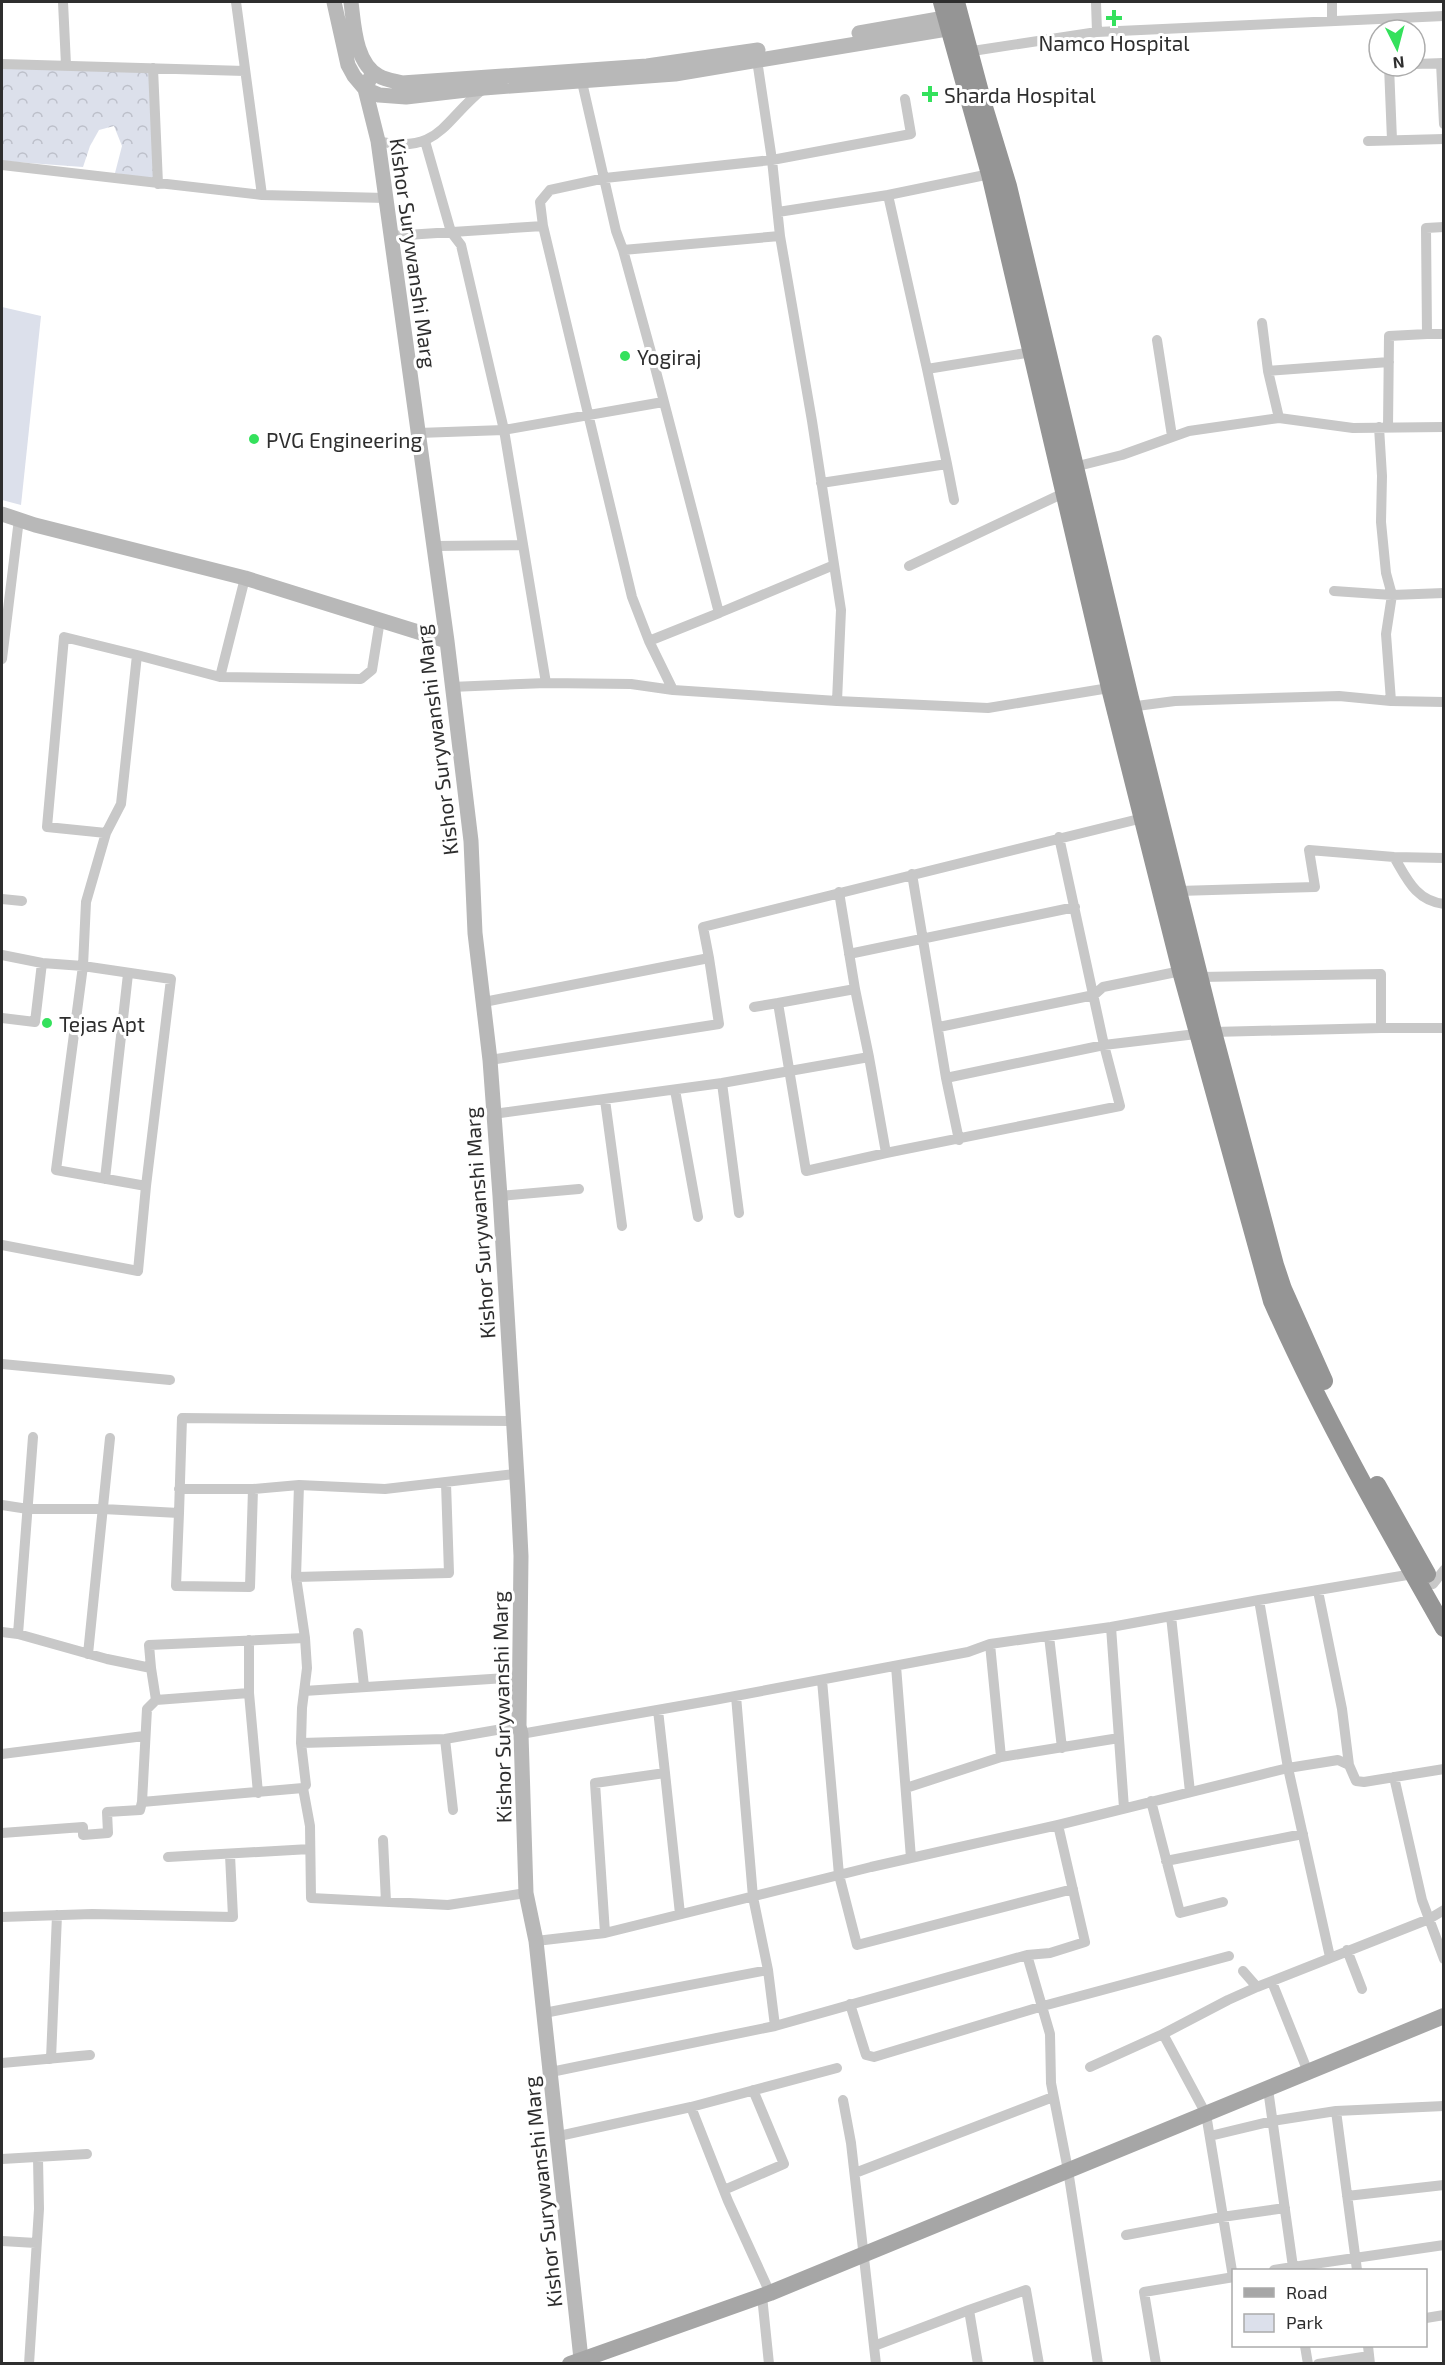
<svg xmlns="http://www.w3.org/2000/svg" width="1445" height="2365" font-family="'Exo 2',sans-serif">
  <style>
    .green { fill: #dce0eb }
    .forest { fill: url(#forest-crowns) }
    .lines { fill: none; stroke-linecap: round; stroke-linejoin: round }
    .street { stroke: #c8c8c8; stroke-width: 10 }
    .secondary { stroke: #b8b8b8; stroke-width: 15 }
    .primary { stroke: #a6a6a6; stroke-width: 16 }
    .highway { stroke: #959595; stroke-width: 18 }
    .poi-dot { fill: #34e15c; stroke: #fff; stroke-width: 2 }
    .labels { text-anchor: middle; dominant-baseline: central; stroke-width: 6; stroke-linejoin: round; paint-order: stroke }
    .poi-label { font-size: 21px; fill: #2e2e2e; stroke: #fff; text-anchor: start }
    .street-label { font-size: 21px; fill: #2e2e2e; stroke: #fff }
  </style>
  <defs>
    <pattern id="forest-crowns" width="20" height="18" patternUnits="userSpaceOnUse" patternTransform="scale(1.5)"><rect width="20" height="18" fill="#dce0eb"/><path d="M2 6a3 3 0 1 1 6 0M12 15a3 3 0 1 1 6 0" fill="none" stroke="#bdc0ca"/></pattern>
  </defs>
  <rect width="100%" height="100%" fill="#fff"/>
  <path class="green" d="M2,307L41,316L21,505L2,500Z"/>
  <path class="forest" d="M2,68L153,71L155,180L115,173L122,146L114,126L99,130L90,146L83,167L2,161Z"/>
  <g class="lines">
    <path class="street" d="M63,2L66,65
      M236,2L262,195
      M1096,2L1097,32
      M1332,2V21
      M966,52L1097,32L1444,16
      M757,60L772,160L780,236L812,421L841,610L837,701L988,708L1115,687
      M1441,63L1444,124
      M2,64L245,71
      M1415,64L1444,63
      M1389,66L1392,140
      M153,68L158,184
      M582,82L616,231L623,250L651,352L719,613L649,641
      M378,141C439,155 443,121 483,89
      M425,141L451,232L461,245L504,430L546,683L451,687
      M1368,141L1444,139
      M2,165L262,195L386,198
      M888,195L927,369L1032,352
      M778,212L888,195L990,174
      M543,226L540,202L550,190L605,178L772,160L911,134L905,99
      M1444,227L1426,228L1427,334H1444
      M391,236L543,226L632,597L649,641L673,690
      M623,250L780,236
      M1262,323L1268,371L1279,418
      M1157,340L1172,436
      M927,369L947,464
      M1268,371L1389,362
      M1388,427L1389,336L1427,334
      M418,433L504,430L663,402
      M1070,468L1122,455L1189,431L1279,418L1353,428L1444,427
      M821,483L947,464L954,500
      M434,546L523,545
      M909,566L1068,491
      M1334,591L1392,595L1444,593
      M719,613L834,565
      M137,655L220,677L245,578
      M2,659L19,519
      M220,677L361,679L372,670L380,620
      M546,683L631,684L673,690L837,701
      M1391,701L1444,702
      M1129,707L1175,701L1339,696L1391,701L1386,634L1392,595L1386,573L1381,522L1382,476L1379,427
      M1394,857C1407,879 1416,901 1444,904
      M912,874L946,1078L959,1140
      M1178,891L1315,887L1309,850L1394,857L1444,858
      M839,892L855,989L869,1057
      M2,899L22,901
      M849,954L1075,907
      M2,955L42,963L83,966L171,979L146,1186
      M709,958L703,927L1147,817
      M1200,977L1381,974V1028H1444
      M484,1002L709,958L719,1024L490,1060
      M778,1003L855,989
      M754,1007L778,1003L806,1171L886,1153
      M2,1018L35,1022L42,963
      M939,1027L1094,995L1103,987L1181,971
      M946,1078L1104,1045L1213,1032L1381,1028
      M722,1083L739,1213
      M675,1090L698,1217
      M605,1100L622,1226
      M493,1114L722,1083L869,1057L886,1153L1120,1106L1104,1045L1059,837
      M105,1179L128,974
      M500,1196L579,1189
      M2,1245L138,1271L146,1186L56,1170L83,966L86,902L106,833L121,804L137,655L64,637L47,827L106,833
      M2,1364L170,1380
      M299,1485L296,1577L449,1573L446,1483
      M179,1489H253L299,1485L385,1489L515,1474
      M2,1505L28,1509H103L179,1513L182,1418L512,1421
      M179,1513L176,1586L250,1587L253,1489
      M296,1577L305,1638L307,1668L302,1708L301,1743L306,1785L303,1788L310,1826L311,1898L448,1905L526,1893
      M1433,1584L1444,1570
      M1318,1591L1342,1709L1349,1765
      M1171,1616L1190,1792
      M1111,1627L1124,1808
      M2,1632L18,1634L107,1659L151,1668L156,1700L147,1709L142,1802
      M358,1633L364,1686
      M18,1634L33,1437
      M1049,1636L1062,1748
      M990,1644L1001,1757
      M88,1654L110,1438
      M896,1666L911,1858
      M151,1668L149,1645L305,1638
      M822,1680L839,1875L857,1945L1073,1889
      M304,1691L520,1677
      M249,1693L258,1793
      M156,1700L249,1693V1640
      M658,1710L665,1773
      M521,1734L714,1700L968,1652L990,1644L1111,1627L1259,1600
      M445,1739L453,1810
      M301,1743L445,1739L519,1726
      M2,1754L144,1736
      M1394,1777L1422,1900L1444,1959
      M906,1788L1001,1757L1119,1738
      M1151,1801L1180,1913L1223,1902
      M2,1833L83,1827V1835L108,1833L107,1812L140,1810L142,1802L303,1788
      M383,1840L386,1902
      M168,1857L310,1849
      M1166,1861L1303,1834
      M2,1917L92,1914L233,1917L230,1855
      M605,1933L595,1783L665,1773L680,1914
      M536,1941L605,1933L871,1867L1058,1825L1288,1768L1338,1760L1349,1765L1356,1781L1364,1782L1444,1769
      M1347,1950L1362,1989
      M1027,1955L1050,2034L1051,2083L1068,2170L1098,2364
      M1330,1957L1288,1768L1259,1600L1413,1574
      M1243,1971L1257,1987
      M1272,1982L1308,2072
      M850,2004L866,2055L874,2057L1043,2006L1229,1956
      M544,2013L768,1970
      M775,2026L1027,1955L1050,1953L1085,1942L1058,1825
      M51,2059L57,1915
      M2,2063L90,2055
      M1090,2067L1163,2034
      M551,2072L775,2026L768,1970L753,1897L736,1696
      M1268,2089L1293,2267L1274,2270
      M843,2100L851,2143L876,2364
      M691,2107L728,2201L770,2293
      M1336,2111L1357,2270
      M559,2136L691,2107L837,2068
      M1210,2136L1272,2121L1336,2111L1444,2106
      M2,2159L87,2154
      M855,2173L1053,2097
      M724,2190L784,2164L753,2090
      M1347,2196L1444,2185
      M1126,2235L1222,2217L1285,2208
      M2,2241L36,2243
      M1294,2270L1293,2267L1444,2245
      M1233,2277L1206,2114L1163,2034L1228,2000L1257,1987L1429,1919L1444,1910
      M762,2296L769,2364
      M969,2310L1026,2290L1039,2364
      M1426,2318L1444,2315
      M874,2346L969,2310L978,2364
      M1305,2346L1308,2364
      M1368,2346L1370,2364
      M29,2364L39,2209L38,2158
      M1156,2364L1144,2292L1234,2277
      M1318,2364L1369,2356"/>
    <path class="secondary" d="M334,2L348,65L354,76L365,89L379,95L406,97L484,88L675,74L959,27
      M351,2C354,25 355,63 379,76C386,80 395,81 402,83L647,66L758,50
      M859,33L956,16
      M373,72L365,89L378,141L447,641L471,841L475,933L490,1060L500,1196L518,1495L521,1556L519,1726L521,1734L526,1893L536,1941L581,2359
      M2,514L35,525L245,578L447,641"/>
    <path class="primary" d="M570,2364L770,2293L1444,2016"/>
    <path class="highway" d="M942,2L990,174L1110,688L1181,971L1272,1301C1322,1414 1383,1521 1444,1628
      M956,2L984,107L1008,186L1130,698L1213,1032L1275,1265L1283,1289L1324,1381
      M1377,1485L1427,1574"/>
  </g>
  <g class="poi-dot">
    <path d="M1111 9h6v6h6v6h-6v6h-6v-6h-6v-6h6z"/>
    <path d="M927 85h6v6h6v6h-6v6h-6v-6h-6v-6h6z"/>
    <circle cx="625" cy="356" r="6"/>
    <circle cx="254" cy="439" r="6"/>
    <circle cx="47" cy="1023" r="6"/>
  </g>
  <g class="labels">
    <g class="poi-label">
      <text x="1114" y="42" text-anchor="middle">Namco Hospital</text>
      <text x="944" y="94">Sharda Hospital</text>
      <text x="637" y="356">Yogiraj</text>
      <text x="266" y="439">PVG Engineering</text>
      <text x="59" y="1023">Tejas Apt</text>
    </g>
    <g class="street-label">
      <text transform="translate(414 253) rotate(82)">Kishor Surywanshi Marg</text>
      <text transform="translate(436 740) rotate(-97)">Kishor Surywanshi Marg</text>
      <text transform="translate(479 1223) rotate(-94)">Kishor Surywanshi Marg</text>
      <text transform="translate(501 1707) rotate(-91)">Kishor Surywanshi Marg</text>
      <text transform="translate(542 2192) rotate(-96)">Kishor Surywanshi Marg</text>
    </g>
  </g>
  <rect width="1445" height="2365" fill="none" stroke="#2e2e2e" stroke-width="6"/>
  <rect x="1232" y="2269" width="195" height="78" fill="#ffffff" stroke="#ababab" stroke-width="1.5"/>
  <rect x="1244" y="2288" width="30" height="9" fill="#a6a6a6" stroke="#ababab" stroke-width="1.5"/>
  <text x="1286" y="2299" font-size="18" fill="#2e2e2e">Road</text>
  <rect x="1244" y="2314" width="30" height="18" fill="#dce0eb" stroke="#ababab" stroke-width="1.5"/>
  <text x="1286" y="2329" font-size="18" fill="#2e2e2e">Park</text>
  <g transform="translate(1397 48) rotate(174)"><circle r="28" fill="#ffffff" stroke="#ababab" stroke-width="1.5"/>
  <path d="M0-4.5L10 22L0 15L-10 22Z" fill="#34e15c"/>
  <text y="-9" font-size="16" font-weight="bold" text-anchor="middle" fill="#2e2e2e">N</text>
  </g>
</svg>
